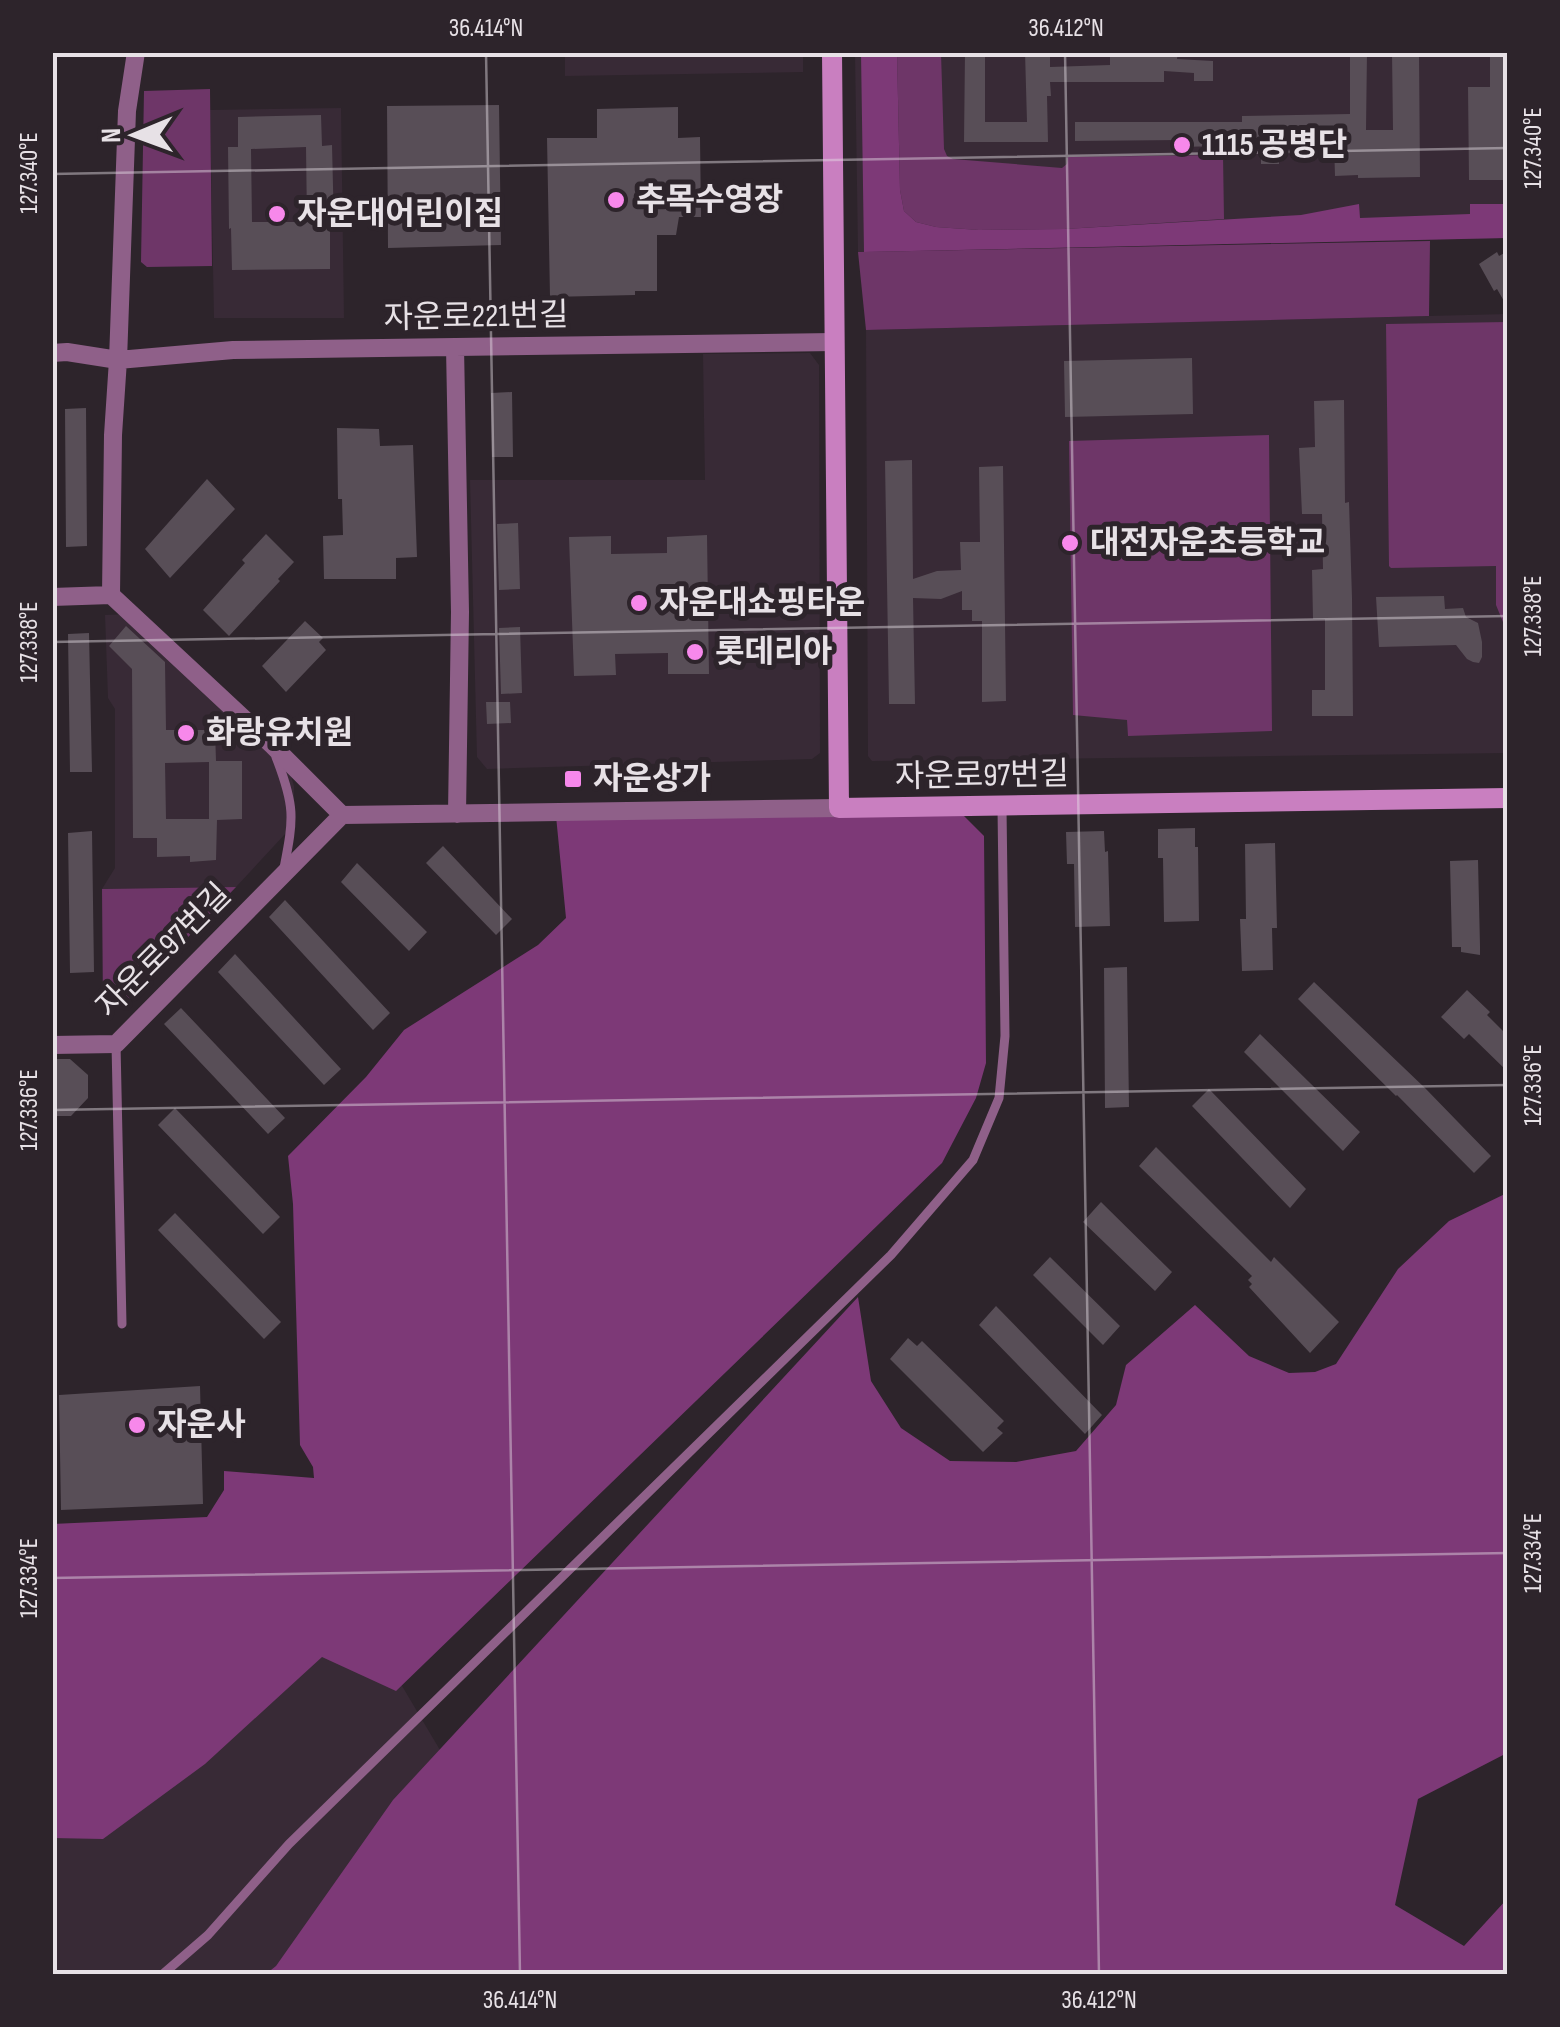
<svg xmlns="http://www.w3.org/2000/svg" width="1560" height="2027" font-family="'Sofia Sans Condensed','Noto Sans KR',sans-serif">
  <style>
    .built { fill: #382a36 }
    .green { fill: #6e3668 }
    .forest { fill: #7d3977 }
    .building { fill: #584e57; fill-rule: evenodd }
    .lines { fill: none; stroke-linecap: round; stroke-linejoin: round }
    .lane { stroke: #8f6089; stroke-width: 9 }
    .street { stroke: #8f6089; stroke-width: 18 }
    .secondary { stroke: #c97fc0; stroke-width: 20 }
    .ticks { fill: none; stroke: #e7e1e6; stroke-width: 2.5; stroke-opacity: 0.45 }
    .poi-dot { fill: #f788eb; stroke: #2d242b; stroke-width: 4 }
    .labels { text-anchor: middle; dominant-baseline: central; stroke-width: 10; stroke-linejoin: round; paint-order: stroke }
    .poi-label { font-size: 32px; font-weight: bold; fill: #e7e1e6; stroke: #2d242b; text-anchor: start }
    .street-label { font-size: 32px; fill: #e7e1e6; stroke: #2d242b }
    .neatline { fill: none; stroke: #e7e1e6; stroke-width: 4 }
    .ticks-label { font-size: 25px; text-anchor: middle; fill: #e7e1e6 }
  </style>
  <rect width="100%" height="100%" fill="#2d242b"/>
  <path class="built" d="M565,53H803V72L565,76Z
    M855,53H1507V238L858,252Z
    M341,108L344,318H214L210,110Z
    M1507,314V753L872,761L868,756L866,330Z
    M810,353L819,365L820,753L812,759L487,769L477,757L470,480H705L703,354Z
    M132,614L289,769L294,786V801L286,833L236,887L102,889L115,868V709L108,698L105,615Z
    M357,1610L507,1863L436,1974H53V1700Z"/>
  <path class="green" d="M897,53H941L944,149L947,156L953,159L1062,168L1067,164L1068,157L1223,155L1224,219L1065,229L979,230L936,227L916,222L904,211L900,190Z
    M210,89L212,266L147,267L141,262L144,91Z
    M1430,241L1429,316L866,330L858,252Z
    M1507,322L1508,646H1505V627L1496,605V566L1391,568L1389,566L1386,324Z
    M1269,435L1272,731L1128,736L1127,720L1073,715L1069,441Z
    M236,887L125,1003L114,1008H103L102,889Z"/>
  <path class="forest" d="M861,53H897L900,190L904,211L916,222L936,227L979,230L1065,229L1301,215L1359,204L1360,218L1470,214V204H1506L1507,238L864,252Z
    M556,816H964L984,836L986,1063L976,1098L942,1163L396,1691L322,1657L205,1764L103,1839L53,1838L52,1524L207,1517L224,1490V1471L314,1478L313,1467L300,1445L293,1204L288,1156L366,1077L404,1030L538,945L566,918Z
    M1507,1193V1753L1418,1799L1395,1905L1464,1946L1507,1899V1974H266L276,1966L393,1800L858,1297L871,1381L901,1428L950,1461L1016,1462L1076,1451L1116,1405L1126,1365L1195,1305L1249,1356L1289,1373L1315,1372L1336,1364L1398,1269L1449,1221Z"/>
  <path class="building" d="M965,52H985V122H1027L1025,52H1050V67L1110,65V52H1178L1177,59L1213,61V81H1194V73L1164,71V82H1050L1051,96H1047L1048,142H964Z
    M1350,52H1367L1366,130H1393L1392,52H1419L1420,177L1358,178V175L1335,176L1334,143L1279,145V164H1261V145L1180,147V140L1075,141V122H1242V116L1350,114Z
    M1490,53L1508,54V180H1469L1468,87H1490Z
    M499,105L501,245L388,248L387,106Z
    M678,107V138L700,137L701,217H679L676,235H657V291H635V295L550,297L547,138H597V109Z
    M321,115L322,146L332,145L334,227L330,228V269L232,270L231,228L229,229L228,147H238V117ZM306,147L307,222H252L251,149Z
    M1508,251V308L1497,289L1494,291L1479,264L1497,252L1499,256Z
    M1192,358L1193,414L1065,417L1064,361Z
    M512,392L513,457H492L491,393Z
    M1344,400L1345,503L1349,502L1352,598L1353,716H1312V690H1325V619H1313L1312,570L1323,569L1322,514H1302L1299,448L1315,447L1314,401Z
    M86,408L87,546L66,547L65,409Z
    M337,428L379,429L380,446L413,445L417,557L396,558V579H324L323,536L343,535L342,499H338Z
    M912,460L913,579L937,571L961,570L960,542H980L979,467L1003,466L1006,701L982,702V621H972V610H962V591L941,599L913,598L915,704H889L885,461Z
    M207,479L235,509L170,578L145,549Z
    M518,523L520,589L499,590L497,524Z
    M266,534L294,562L278,579L280,581L229,636L203,610L245,563L242,560Z
    M707,535L709,674H668V653L615,654L616,675L574,676L569,537L611,536V554L667,553V537Z
    M1444,596L1445,609L1463,608L1466,617L1478,623L1482,642V657L1479,663L1473,662L1467,659L1456,645L1379,647L1376,597Z
    M305,621L323,638L319,642L326,650L286,692L262,666Z
    M126,626L165,662L166,730H215L216,761H242V819L217,820L216,860L190,862V856L157,857V838H133L132,669L109,646ZM209,762V819H166L165,763Z
    M520,627L522,693L501,694L499,628Z
    M89,633L92,772H70L68,634Z
    M486,702H510L511,723L487,724Z
    M1195,828V847H1198L1199,921L1164,922L1163,858H1158V829Z
    M92,831L94,972L70,973L68,833Z
    M1104,831L1105,852L1108,851L1110,926L1075,927L1074,864H1067L1066,832Z
    M1275,843L1277,928H1272L1273,970L1242,971L1240,919H1246L1245,844Z
    M443,846L512,919L496,935L426,863Z
    M1478,860L1480,946V955L1461,952V947H1452L1450,861Z
    M357,863L427,932L409,951L341,882Z
    M285,900L390,1013L373,1030L269,917Z
    M235,954L341,1069L324,1085L218,972Z
    M1127,967L1129,1107L1105,1108L1104,968Z
    M1314,982L1425,1088L1491,1156L1474,1173L1397,1095L1396,1096L1298,999Z
    M1467,990L1490,1012L1487,1015L1508,1036V1072L1469,1034L1464,1039L1441,1017Z
    M181,1008L285,1118L268,1134L164,1024Z
    M1260,1034L1360,1132L1343,1151L1244,1052Z
    M52,1059H70L88,1075V1098L71,1116H52Z
    M1209,1089L1306,1189L1290,1208L1192,1106Z
    M175,1108L280,1217L263,1234L158,1125Z
    M1156,1147L1271,1262L1274,1257L1339,1322L1310,1353L1249,1287L1252,1284L1248,1280L1252,1276L1139,1166Z
    M1101,1202L1172,1272L1155,1291L1083,1222Z
    M175,1213L281,1322L264,1339L158,1230Z
    M1050,1257L1120,1326L1103,1345L1033,1275Z
    M996,1306L1102,1415L1085,1434L979,1325Z
    M908,1338L917,1346L922,1341L1004,1421L997,1428L1003,1433L983,1452L890,1359Z
    M200,1386L203,1504L61,1510L59,1395Z"/>
  <g class="lines">
    <path class="lane" d="M276,757C295,806 294,817 284,868
      M116,1044L122,1324
      M163,1974L208,1935L289,1844L891,1255L973,1160L999,1098L1005,1036L1002,808"/>
    <path class="street" d="M455,347L460,612L457,814
      M52,353L67,352L118,360L127,111L136,52
      M111,595L113,435L118,360L233,350L834,342
      M52,597L111,595L272,745L342,815
      M52,1045L116,1044L342,815L839,808"/>
    <path class="secondary" d="M832,52L839,808L1508,798"/>
  </g>
  <path class="ticks" d="M486,52L520,1974M1065,52L1099,1974M52,174L1508,148M52,642L1508,616M52,1110L1508,1085M52,1578L1508,1553"/>
  <g class="poi-dot">
    <circle cx="1182" cy="145" r="10"/>
    <circle cx="616" cy="200" r="10"/>
    <circle cx="277" cy="214" r="10"/>
    <circle cx="1070" cy="543" r="10"/>
    <circle cx="639" cy="603" r="10"/>
    <circle cx="695" cy="652" r="10"/>
    <circle cx="186" cy="733" r="10"/>
    <rect x="563" y="769" width="20" height="20" rx="5"/>
    <circle cx="137" cy="1425" r="10"/>
  </g>
  <g class="labels">
    <g class="poi-label">
      <text x="1202" y="145">1115 공병단</text>
      <text x="636" y="200">추목수영장</text>
      <text x="297" y="214">자운대어린이집</text>
      <text x="1090" y="543">대전자운초등학교</text>
      <text x="659" y="603">자운대쇼핑타운</text>
      <text x="715" y="652">롯데리아</text>
      <text x="206" y="733">화랑유치원</text>
      <text x="593" y="779">자운상가</text>
      <text x="157" y="1425">자운사</text>
    </g>
    <g class="street-label">
      <text transform="translate(476 317) rotate(-1)">자운로221번길</text>
      <text transform="translate(982 776) rotate(-1)">자운로97번길</text>
      <text transform="translate(164 951) rotate(-45)">자운로97번길</text>
    </g>
  </g>
  <rect width="1560" height="2027" fill="none" stroke="#2d242b" stroke-width="110"/>
  <g transform="translate(135 135) rotate(269)" stroke="#2d242b" stroke-width="8" paint-order="stroke">
  <path d="M0-8L18 38L0 25L-18 38Z" fill="#e7e1e6"/>
  <text y="-15" font-size="28" font-weight="bold" text-anchor="middle" fill="#e7e1e6">N</text>
  </g>
  <rect x="55" y="55" width="1450" height="1917" class="neatline"/>
  <g class="ticks-label">
    <text x="486" y="36">36.414°N</text>
    <text x="1066" y="36">36.412°N</text>
    <text transform="translate(1532 148) rotate(-90)" y="9">127.340°E</text>
    <text transform="translate(28 173) rotate(-90)" y="9">127.340°E</text>
    <text transform="translate(1532 616) rotate(-90)" y="9">127.338°E</text>
    <text transform="translate(28 642) rotate(-90)" y="9">127.338°E</text>
    <text transform="translate(1532 1085) rotate(-90)" y="9">127.336°E</text>
    <text transform="translate(28 1110) rotate(-90)" y="9">127.336°E</text>
    <text transform="translate(1532 1553) rotate(-90)" y="9">127.334°E</text>
    <text transform="translate(28 1578) rotate(-90)" y="9">127.334°E</text>
    <text x="520" y="2008">36.414°N</text>
    <text x="1099" y="2008">36.412°N</text>
  </g>
</svg>
